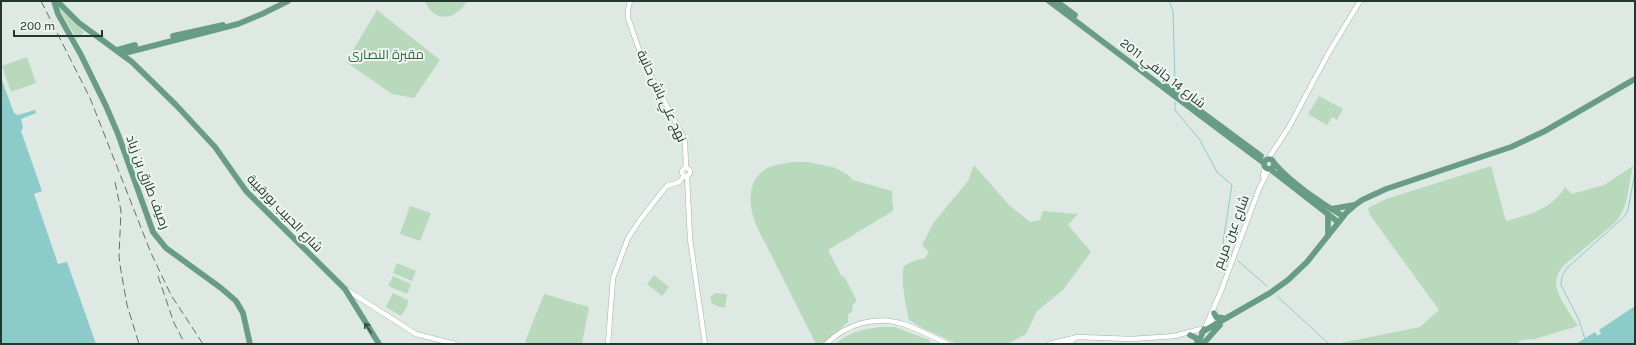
<svg xmlns="http://www.w3.org/2000/svg" width="1636" height="345" font-family="Karla,Cairo,sans-serif">
  <style>
    .green { fill: #b9d9bc }
    .water { fill: #8bcbca }
    .lines { fill: none; stroke-linecap: round; stroke-linejoin: round }
    .stream { stroke: #8bcbca; stroke-width: 1 }
    .minor-casing { stroke: #a3b0a9; stroke-width: 5.5 }
    .major-casing { stroke: #bdc3c0; stroke-width: 6 }
    .minor { stroke: #fff; stroke-width: 4.5 }
    .major { stroke: #679c85; stroke-width: 5.5 }
    .rail { stroke: #5c7469; stroke-width: 1; stroke-dasharray: 8 4; stroke-linecap: butt }
    .oneway { stroke: #335144 }
    .labels { text-anchor: middle; dominant-baseline: central; stroke-width: 4; stroke-linejoin: round; paint-order: stroke }
    .park-label { font-size: 13px; fill: #2f6c3c; stroke: #eff6f2 }
    .street-label { font-size: 13px; fill: #22382e; stroke: #eff6f2 }
  </style>
  <rect width="100%" height="100%" fill="#dfe9e3"/>
  <path class="green" d="M425,1H467C464,5 461,10 456,13C444,22 429,14 425,1Z
    M58,7L84,32L77,39Z
    M377,10L440,60L414,98L392,94L346,62Z
    M27,57L36,83L11,92L2,66Z
    M1319,96L1343,109L1337,120L1332,117L1327,125L1308,114Z
    M794,162H807L833,167L847,174L853,180L892,191L893,211L828,250L842,277L844,276L857,301L853,304L852,312L848,314V322L823,344H816L758,229C748,208 744,177 772,166C779,164 787,163 794,162Z
    M974,165L1008,204L1030,222L1040,220L1043,211L1078,214L1068,225L1091,252L1063,290L1037,311L1026,334L1007,344H958L924,329L909,320C906,305 900,281 904,266L911,262L925,258L929,252L922,245L934,222L968,181Z
    M1491,166L1506,221C1529,215 1552,209 1565,187L1572,194L1604,185L1633,166C1628,186 1629,207 1615,223L1563,266C1559,272 1556,277 1556,284C1557,296 1572,316 1578,326L1535,339L1521,340L1516,344H1342L1341,343L1420,327L1439,310L1370,215L1368,208L1386,199Z
    M410,206L431,213L420,241L400,234Z
    M397,263L416,271L412,281L393,273Z
    M654,275L669,287L662,296L647,284Z
    M393,276L411,284L407,294L388,286Z
    M393,293L408,300L407,307L401,316L386,307Z
    M715,293L727,294L725,308C718,306 709,305 711,296Z
    M544,294L589,307L582,344H528L525,342Z
    M881,327H895L929,340L931,343L835,344C849,332 863,329 881,327Z"/>
  <path class="water" d="M1,78L14,113L18,115L35,110L36,113L21,119L23,128L21,131L42,191L34,194L58,264L67,262L96,344H1Z
    M1635,306V344H1576L1595,332L1598,336L1601,333L1599,330Z"/>
  <g class="lines">
    <path class="stream" d="M1169,1L1173,11L1175,82
      M1175,102V110L1200,140L1217,172L1232,185L1223,242L1224,248L1230,254
      M1634,117L1635,118
      M1238,261L1267,286
      M1277,296L1329,344
      M1585,339L1579,320L1561,285L1562,276L1567,268L1624,217L1628,210L1635,172"/>
    <g class="minor-casing">
      <path id="minor" d="M630,1L628,10V18L643,61L685,140L686,168
        M1268,159L1289,127L1328,54L1360,1
        M682 172a4 4 0 1 1 8 0a4 4 0 1 1-8 0Z
        M687,176L690,239L705,344
        M1263,176L1265,167
        M347,290L416,334L455,344
        M1210,326L1215,312
        M1174,336L1205,328L1221,291L1259,189L1269,169
        M608,344L613,278L628,238L640,220L661,193L667,186L679,182L684,176
        M826,344C846,324 876,315 903,324C918,329 933,337 948,344
        M1049,344L1078,337L1131,339L1176,336
        M1065,344L1072,341L1076,337"/>
    </g>
    <g class="major-casing">
      <path id="major" d="M54,1L58,14L81,55L106,106L118,134L153,232L166,248L221,288L236,301L243,313L250,344
        M57,1L79,23L132,62L176,105L215,147L246,191L345,289L379,344
        M1049,1C1121,55 1192,110 1264,163
        M1056,1L1075,15
        M173,36L223,25
        M117,50L135,45
        M121,54L238,24L262,14L288,1
        M1165,85L1261,156
        M1264 164a5 5 0 1 1 10 0a5 5 0 1 1-10 0Z
        M1274,163C1290,182 1322,204 1343,216
        M1270,169L1338,222
        M1331,209L1354,205
        M1328,214V236
        M1214,313L1216,317L1223,318
        M1202,332L1270,293L1288,280L1307,262L1346,213L1355,205L1362,200L1386,189L1511,147L1545,131L1635,79
        M1190,335L1196,338L1198,344
        M1198,344L1204,329
        M1203,344L1220,325"/>
    </g>
    <use href="#minor" class="minor"/>
    <use href="#major" class="major"/>
    <path class="rail" d="M41,1L90,98L151,253L171,295L203,344
      M115,182L121,211L119,256L120,265L127,305L139,344
      M158,276L174,323L185,344"/>
  </g>
  <defs><path id="oneway-shaft" d="M-6 0H5M1.5-3L5.5 0L1.5 3" fill="none" stroke-width="1.6" stroke-linecap="round" stroke-linejoin="round"/></defs>
  <use class="oneway" href="#oneway-shaft" transform="translate(368 328) rotate(-123)"/>
  <g class="labels">
    <g class="park-label">
      <text x="386" y="54">مقبرة النصارى</text>
    </g>
    <g class="street-label">
      <text transform="translate(1163 73) rotate(38)">شارع 14 جانفي 2011</text>
      <text transform="translate(662 96) rotate(65)">نهج علي باش حانبة</text>
      <text transform="translate(148 182) rotate(69)">رصيف طارق بن زياد</text>
      <text transform="translate(285 213) rotate(46)">شارع الحبيب بورقيبة</text>
      <text transform="translate(1231 232) rotate(-69)">شارع عين مريم</text>
    </g>
  </g>
  <rect width="1636" height="345" fill="none" stroke="#22382e" stroke-width="4"/>
  <path d="M14 30v6h88v-6" fill="none" stroke="#22382e" stroke-width="2"/>
  <text x="20" y="30" font-size="12" fill="#22382e" stroke="#eff6f2" stroke-width="3" paint-order="stroke">200 m</text>
</svg>
